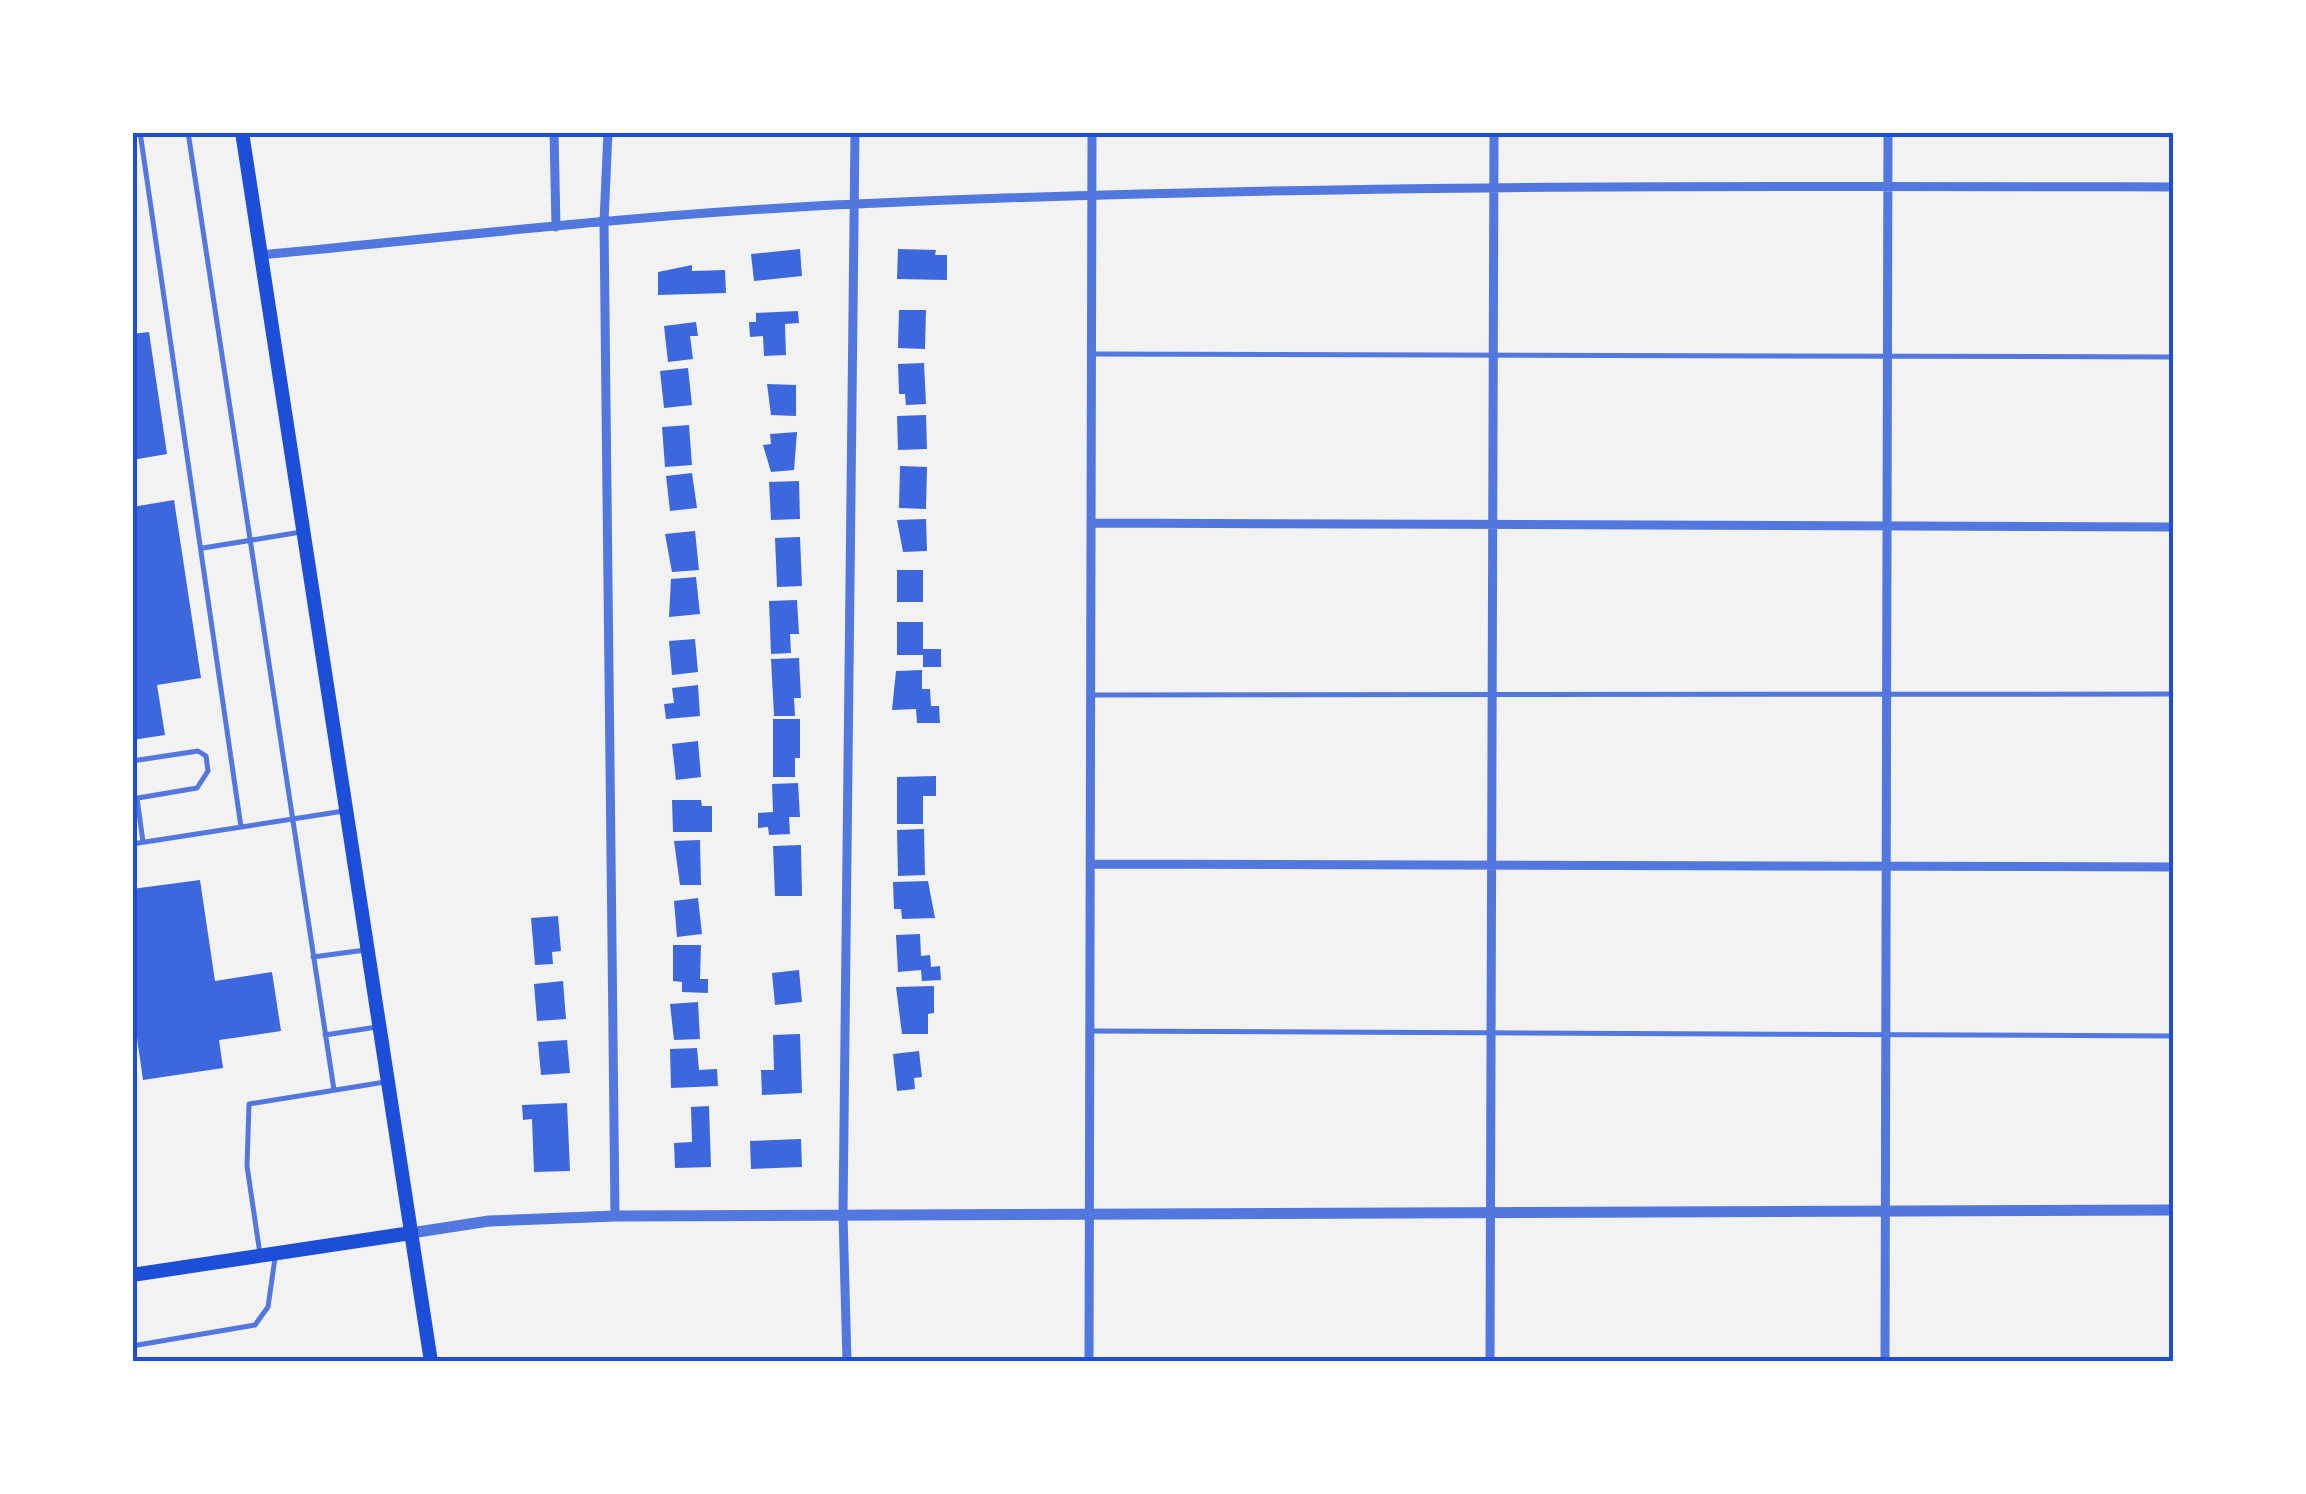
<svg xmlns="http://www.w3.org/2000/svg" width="2306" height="1494" font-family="Figtree,sans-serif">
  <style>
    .building { fill: #3d67dc }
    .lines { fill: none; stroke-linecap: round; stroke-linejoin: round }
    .service { stroke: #5277de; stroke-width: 5 }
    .minor { stroke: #5277de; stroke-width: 9 }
    .tertiary { stroke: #5277de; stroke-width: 11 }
    .secondary { stroke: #1d4ed8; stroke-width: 14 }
    .neatline { fill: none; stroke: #1d4ed8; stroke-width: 4 }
  </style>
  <rect width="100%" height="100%" fill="#f2f2f2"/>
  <path class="building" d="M800,249L802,276L754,281L751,254Z
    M898,249L936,250L935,255H947V280L897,279Z
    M692,265V271L725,270L726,293L658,295V272Z
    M899,310H926L925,349L898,348Z
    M798,311L799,323L785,324L786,355L764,356L763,336L750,337L749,322H756V313Z
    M696,322L698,336H690L693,359L668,362L664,326Z
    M149,332L167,454L132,460V334Z
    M924,363L926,404L906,405L905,394H899L898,364Z
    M688,368L692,405L664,408L660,371Z
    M767,384L796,385V416L771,415Z
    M926,415L927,449L898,450L897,416Z
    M689,425L692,465L665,467L662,427Z
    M797,432L794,470L771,472L763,445L771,444L770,434Z
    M900,466L927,467L926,509L899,508Z
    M692,473L697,508L670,511L666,476Z
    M799,481L800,519L771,520L769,482Z
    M174,500L201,678L157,685L165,735L132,740V507Z
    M926,519L927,551L903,552L897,520Z
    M695,531L699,570L672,572L665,534Z
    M800,537L802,586L777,587L775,538Z
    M897,570H923V602H897Z
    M696,577L700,614L669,617L671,579Z
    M797,600L799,634H790L791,653L771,654L769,601Z
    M897,622H923V649H941V667H923V655H897Z
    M695,639L698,672L672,675L669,641Z
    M799,658L801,698H794L795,716H774L771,659Z
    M922,670V689H930L931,706H939L940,723H917L916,709L892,710L896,671Z
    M698,685L700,716L666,719L664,704L674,703L672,688Z
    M773,719H800V758H795V777H773Z
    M698,741L701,777L676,780L672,744Z
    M936,776V796H923V824H897V777Z
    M798,783L800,817H789L790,834L769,835L768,827L758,828V813L773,812L772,784Z
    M672,800H701L702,806H712V832H673Z
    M924,829L925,875L898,876L897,830Z
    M700,840L701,885H680L674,841Z
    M801,845L802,896H775L773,846Z
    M200,880L215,981L272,972L281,1031L219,1040L223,1068L143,1080L137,1038H132V889Z
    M928,881L935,918L902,919L901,909H894L893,882Z
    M698,898L702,934L677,937L674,901Z
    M558,916L561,951L552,952L553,964L535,965L531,918Z
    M920,934L921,956L930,955L931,967L940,966L941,980L922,981L921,970L898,972L896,935Z
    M673,945H701L700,979H708V993L682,992V982L673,981Z
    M799,970L802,1002L775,1005L772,973Z
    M563,981L566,1019L537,1021L534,984Z
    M934,986V1013L928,1014V1034H902L896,987Z
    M698,1002L700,1039L674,1040L670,1004Z
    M800,1034L802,1093L762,1095L761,1070H774L773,1035Z
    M567,1040L570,1073L541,1075L538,1042Z
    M697,1048L699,1070L717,1069L718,1086L671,1088L670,1049Z
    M919,1051L922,1077L914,1078L915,1089L897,1091L893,1054Z
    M567,1103L570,1171L534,1172L532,1119L523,1120L522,1105Z
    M709,1106L711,1167L675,1168L674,1143L692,1142L691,1107Z
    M801,1139L802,1167L751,1169L750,1141Z"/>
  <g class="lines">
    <path class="service" d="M140,132L241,827
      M188,132L334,1090
      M1093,354L2174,357
      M203,548L301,532
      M1092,695L2174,694
      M132,761L198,751L206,756L208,771L197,788L132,799
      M137,798L143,842
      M132,844L344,811
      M313,957L365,950
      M1090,1031L2174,1036
      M325,1035L377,1027
      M260,1254L247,1166L249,1104L385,1082
      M132,1346L255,1325L268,1307L275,1258"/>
    <path class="minor" d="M554,132L556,227
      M608,132L604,222L615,1216
      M261,255C459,236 657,213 856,204C1295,184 1734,186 2174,187
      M1092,523L2174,527
      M1091,864L2174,867
      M847,1362L843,1215L855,132
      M1089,1362L1092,132
      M1490,1362L1494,132
      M1885,1362L1888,132"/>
    <path class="tertiary" d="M411,1233L489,1221L615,1216L2174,1210"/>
    <path class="secondary" d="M242,132L431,1362
      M132,1275L411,1233"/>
  </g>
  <rect width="2306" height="1494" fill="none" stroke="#ffffff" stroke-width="270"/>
  <rect x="135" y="135" width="2036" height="1224" class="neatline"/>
</svg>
